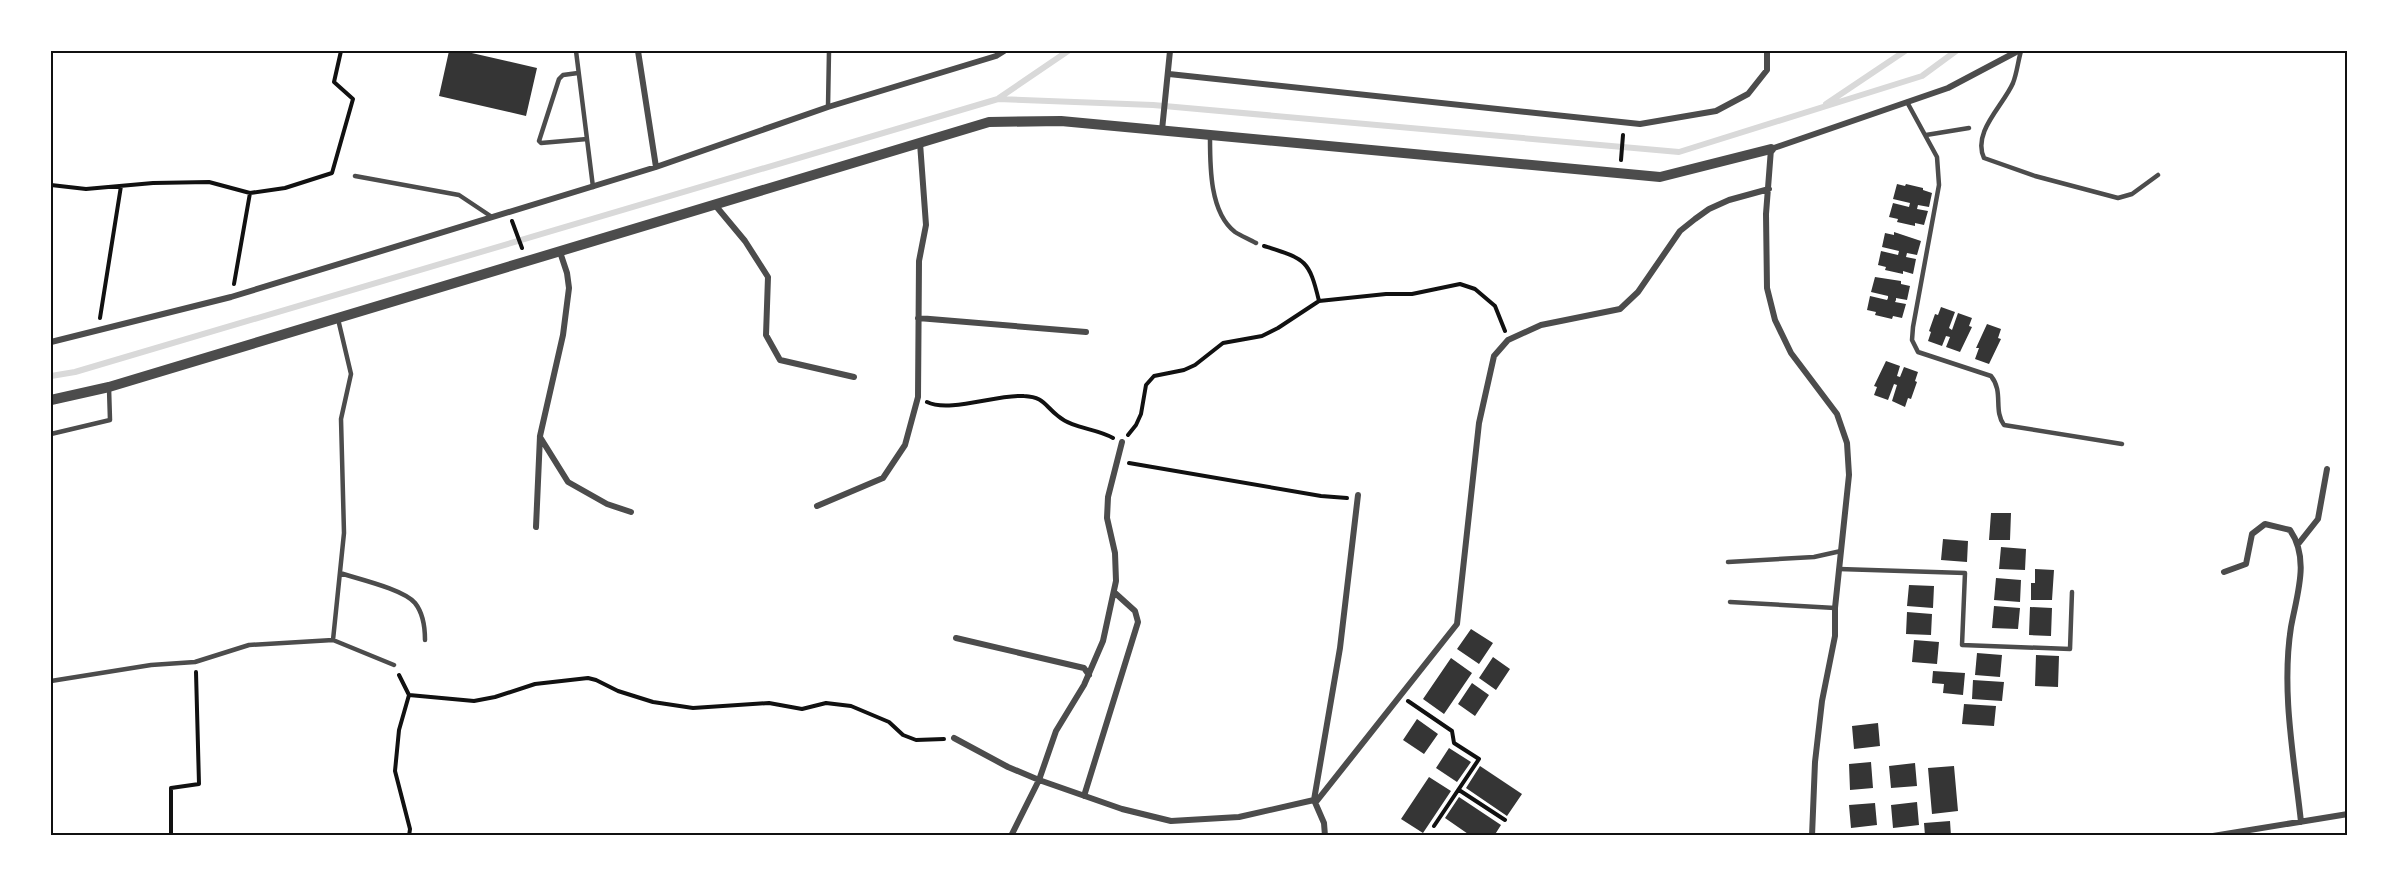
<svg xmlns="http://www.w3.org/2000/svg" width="2399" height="887" font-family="Lato,sans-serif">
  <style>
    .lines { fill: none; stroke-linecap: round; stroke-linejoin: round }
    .stream { stroke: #d9d9d9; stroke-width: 6 }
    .building { fill: #353535 }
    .path { stroke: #111; stroke-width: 4 }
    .service { stroke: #4c4c4c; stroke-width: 4.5 }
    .minor { stroke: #4c4c4c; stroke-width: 6 }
    .tertiary { stroke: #4c4c4c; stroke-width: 10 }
    .neatline { fill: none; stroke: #111; stroke-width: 2 }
  </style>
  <rect width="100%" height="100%" fill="#fff"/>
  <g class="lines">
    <path class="stream" d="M999,98L1068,51
      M1826,104L1905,51
      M51,376L75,372L998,99L1153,105L1679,152L1922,76L1956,51"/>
  </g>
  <path class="building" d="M449,51H463L537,68L526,116L439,96Z
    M1897,184L1905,186L1906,184L1923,188V190L1932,193L1929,207L1918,205L1917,209L1928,211L1924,225L1915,223V226L1897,222L1898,219L1889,217L1893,203L1909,207L1910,203L1893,199Z
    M1894,232L1921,241L1917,255L1907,253L1906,257L1916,259L1913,274L1903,271V274L1885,270L1886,267L1878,265L1881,251L1898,255L1899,251L1882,247L1885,233L1894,235Z
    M1875,277L1901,281V284L1910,286L1907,300L1896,298V300L1895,302L1906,304L1902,318L1893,316L1892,319L1875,315L1876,312L1867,310L1870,296L1887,300L1888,298V296L1871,292Z
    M1941,307L1955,312L1949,328L1952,330L1958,313L1972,318L1969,326L1972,327L1960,352L1946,347L1950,337L1946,336L1942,346L1928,341L1931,332L1929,331L1935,314L1938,315Z
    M1987,324L2001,329L1998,338L2001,339L1989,364L1975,359L1979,348H1976Z
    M1886,361L1900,366L1897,376L1900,377L1904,367L1918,372L1915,381L1917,382L1911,399L1908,398L1905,407L1892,401L1897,385L1894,384L1888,400L1874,395L1877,387L1874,386Z
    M1991,513H2011L2010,540H1989Z
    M1943,539L1968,541L1967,562L1941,560Z
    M2001,547L2026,549L2025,570L1999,569Z
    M2035,569L2054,570L2052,600H2031V583H2035Z
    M1996,578L2021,580L2020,602L1994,600Z
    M1909,585L1934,586L1933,608L1907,606Z
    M1994,606L2020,608L2018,629L1992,628Z
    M2030,607L2052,608L2051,636L2029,635Z
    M1907,612L1932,614L1931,635L1906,634Z
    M1471,629L1493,643L1479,664L1457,649Z
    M1914,640L1939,642L1937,664L1912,662Z
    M1977,653L2002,655L2000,677L1975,675Z
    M2036,655L2059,656L2058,687L2035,686Z
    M1493,657L1510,669L1496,690L1479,678Z
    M1451,658L1472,673L1444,714L1423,699Z
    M1933,671L1965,673L1963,695L1943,693L1944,684L1932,683Z
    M1973,680L2004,682L2002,701L1972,699Z
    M1472,683L1489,695L1475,716L1458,704Z
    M1964,704L1996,706L1994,726L1962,724Z
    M1417,719L1438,734L1424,754L1403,740Z
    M1878,723L1880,746L1854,749L1852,726Z
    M1449,748L1471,762L1457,782L1436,768Z
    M1871,762L1873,788L1850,790L1849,764Z
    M1915,763L1917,786L1891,788L1889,766Z
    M1480,766L1522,794L1507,816L1466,788Z
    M1954,766L1958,811L1932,814L1928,768Z
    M1429,777L1451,791L1423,833L1401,819Z
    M1459,797L1501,825L1494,836H1471L1445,818Z
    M1917,802L1919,825L1893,828L1891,805Z
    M1875,803L1877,825L1851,828L1849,805Z
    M1950,821L1951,836H1925L1924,823Z"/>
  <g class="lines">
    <path class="path" d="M1621,160L1623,135
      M51,185L86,189L153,183L209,182L250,193L234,284
      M250,193L285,188L332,173L353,99L334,82L341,51
      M512,221L522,248
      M1264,246C1305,259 1309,259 1319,301
      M100,318L121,186
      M927,402C949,413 998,394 1024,396C1044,397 1044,405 1058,416C1073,429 1096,428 1113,438
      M1128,435L1136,425L1141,414L1146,385L1154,376L1184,370L1195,365L1223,343L1262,336L1278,328L1319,301L1386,294H1412L1460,284L1475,289L1495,306L1505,331
      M1129,463L1321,496L1347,498
      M399,675L409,695L399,730L395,771L410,829L409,836
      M409,695L474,701L495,697L535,684L588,678L596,680L618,691L653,702L693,708L769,703L802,709L826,703L851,706L889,722L903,735L916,740L944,739
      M1408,701L1452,731L1454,743L1479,759L1434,826
      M1459,790L1505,820
      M171,836V788L199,784L196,672"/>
    <path class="service" d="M576,51L593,187
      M2021,51C2018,61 2017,73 2013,83C2003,106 1972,132 1984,158L2035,176L2118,198L2132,194L2158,175
      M578,73L563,75L559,79L539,141L541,143L587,139
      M1907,102L1937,157L1939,185L1913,327L1912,340L1918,352L1991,376C2004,392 1993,410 2004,425L2122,444
      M828,107L829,51
      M1210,134C1210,164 1209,212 1235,232C1241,236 1249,239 1256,243
      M1926,135L1969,128
      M355,176L459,195L492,217
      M51,434L110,420L109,388
      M1728,562L1814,557L1841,551
      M1839,569L1965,573L1962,645L2070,649L2072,592
      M340,573C358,579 403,589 415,603C423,613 425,628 425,640
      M1730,602L1835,608
      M333,640L394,665
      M51,681L151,665L195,662L249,645L333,640L344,533L341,419L351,374L338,319"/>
    <path class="minor" d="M638,51L656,167
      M1169,74L1640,124L1716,111L1748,94L1767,70V51
      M1162,130L1170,51
      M715,205L745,241L768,277L766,335L780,360L854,377
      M918,318L1086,332
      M51,342L231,297L656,167L828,107L996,56L1004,51
      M540,437L568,482L607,504L631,512
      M817,506L883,478L905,445L918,397L919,261L926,225L920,143
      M536,527L540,436L563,335L569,288L567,273L560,252
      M2299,543L2318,519L2327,469
      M2224,572L2246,564L2252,534L2265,524L2290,530C2310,559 2297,594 2291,627C2281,691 2294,758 2301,822
      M956,638L1084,668L1089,675
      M954,738L1008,767L1039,780L1122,809L1171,821L1239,817L1314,800
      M1084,796L1138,622L1135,611L1114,592
      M1316,802L1457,624L1479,423L1494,356L1508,340L1541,325L1620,309L1638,292L1680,231L1695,219L1709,209L1729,200L1769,189
      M1011,836L1039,780L1056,731L1084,685L1103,641L1116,581L1115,553L1107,518L1108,497L1122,442
      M1325,836L1324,823L1314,800L1340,648L1358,495
      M1812,836L1815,762L1822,701L1835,636V608L1849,475L1847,443L1837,414L1791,353L1775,320L1767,288L1766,214L1771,149L1948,88L2018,51
      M2213,836L2348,814"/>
    <path class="tertiary" d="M51,400L109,387L989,122L1061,121L1660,177L1771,149"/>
  </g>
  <rect width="2399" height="887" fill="none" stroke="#ffffff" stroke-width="105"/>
  <rect x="52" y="52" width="2294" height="782" class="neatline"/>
</svg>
